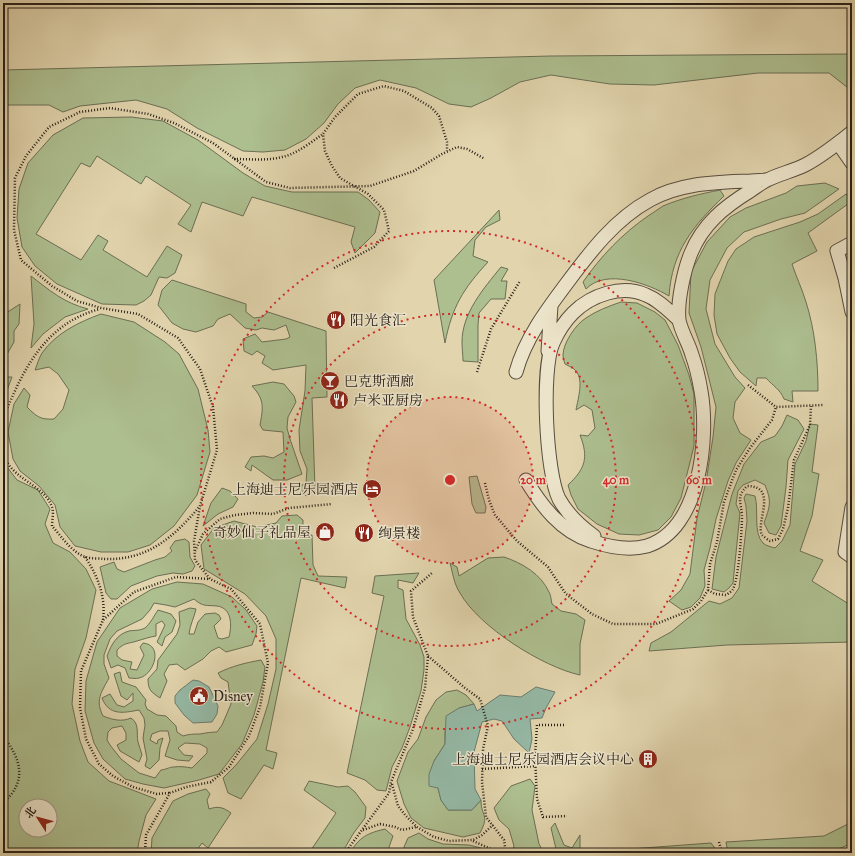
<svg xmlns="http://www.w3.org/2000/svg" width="855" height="856" font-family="'IM FELL Great Primer','Noto Serif SC',serif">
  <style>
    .green { fill: #adbe8f; stroke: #6b6f54; fill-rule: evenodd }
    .water { fill: #95b9a6; stroke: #6a7c6d }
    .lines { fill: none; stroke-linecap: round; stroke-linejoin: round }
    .service-casing { stroke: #574d3e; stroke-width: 15 }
    .path { stroke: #292018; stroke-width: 2.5; stroke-dasharray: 1 2; stroke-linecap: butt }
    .service { stroke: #ece4ca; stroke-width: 13 }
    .ring { fill: none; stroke: #d62828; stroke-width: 2; stroke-dasharray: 2 4 }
    .labels { text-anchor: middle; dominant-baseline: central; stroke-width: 3; stroke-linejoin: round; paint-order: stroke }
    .poi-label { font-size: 14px; fill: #292018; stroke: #ece4ca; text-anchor: start }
    .centre { fill: #d62828; stroke: #ece4ca; stroke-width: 2 }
    .ring-label { font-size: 12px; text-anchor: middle; font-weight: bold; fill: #d62828; stroke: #ece4ca; stroke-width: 3; stroke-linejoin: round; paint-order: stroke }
  </style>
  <rect width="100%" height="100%" fill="#e2d5ae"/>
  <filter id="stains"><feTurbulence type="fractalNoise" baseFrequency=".005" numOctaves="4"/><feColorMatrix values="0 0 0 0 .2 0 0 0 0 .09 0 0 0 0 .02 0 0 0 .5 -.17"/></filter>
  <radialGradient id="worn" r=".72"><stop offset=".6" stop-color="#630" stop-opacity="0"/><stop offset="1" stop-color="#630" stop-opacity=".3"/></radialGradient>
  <path class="green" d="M852,54V91L829,73H758L654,85L610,84L551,75L520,82L491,98L471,107L449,104L416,88L380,80L355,88L338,104L324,123L306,139L285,150L263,152L243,151L197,128L167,109L136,100L80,106L63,112L49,105H3V70L551,56Z
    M131,117L163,121L198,140L243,173L265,186L292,192H358L369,200L380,212L375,233L355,253L351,242L355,227L252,197L243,216L202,202L191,232L178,224L191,205L146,176L141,184L97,156L90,167L81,163L36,234L81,260L98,235L108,241L103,250L147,277L167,246L182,255L175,273L167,278L159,277L151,295L144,301L136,305L102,304L57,284L35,266L22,247L17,218L19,189L28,163L53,135L83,118Z
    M825,183L839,189L805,213L781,219L744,232L727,248L710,280L706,309L715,344L735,377L745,388L735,402L733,418L740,433L751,440L736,463L728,481L716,519L710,548L704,570L705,586L700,598L691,607L682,610L669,601L681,590L690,574L697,518L706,482L713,437L716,407L701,347L689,313L691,272L707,242L730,217L746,208L786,193L797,186Z
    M720,190L724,196C693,226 672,251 669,296C649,284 606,268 586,289L583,282C601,256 622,234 648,216C653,213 658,209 663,206C682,198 700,194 720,190Z
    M846,194L852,201L808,233L817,251L792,264C796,276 802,289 806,302C815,330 818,362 818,391H792L793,402L784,399C780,389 773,386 766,378H757L756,386L740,372L730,358L717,334L714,315L715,294L728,261L736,249L754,237L800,222L818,214Z
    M499,210L500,220L486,227L475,240L473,256L488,262C463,289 452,307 445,343L434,280Z
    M501,267L508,269L501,281H507L505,299H491L479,313L478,325V362L463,361C463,355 462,349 462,342C462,313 484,288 501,267Z
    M31,276C49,290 64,303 88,309L65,317L43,334L31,348L34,324Z
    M172,280L246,304V312L254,318L262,317L268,312L326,331L327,397L312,398L315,490L306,496L298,487L306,483L307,469L300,451L299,430L305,391L306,365L273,370L262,363L265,356L257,351L252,355L244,351L243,339L255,334L262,342L286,339L290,337L286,325L274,330L262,328L256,330L245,328L230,314L218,319L213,326L196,332L183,329L172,323L158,305L162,290Z
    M621,302L637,303L655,312L665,320L678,345L689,375L694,394V446L681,498L671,517L658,530L639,535L619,534L597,524L578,509L571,495L568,485C585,469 589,458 580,435L588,436L595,428L592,410L584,405L576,410C578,398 585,378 574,369C572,367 568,366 565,364C564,361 563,358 563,355C563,343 576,324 586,318C596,311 609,306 621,302Z
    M20,304L19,324L14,331V342L6,356L3,351V315Z
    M101,314L134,322L165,342L179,354L198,389L208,430L210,452L197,495L174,526L150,545L128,552H101L75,546L60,527L55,505L39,486L20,471L13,459L8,432L14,404L24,388L30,395L27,407C36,416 40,420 54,419L63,409L69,390L58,374L49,367L35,370C37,365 39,358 42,353C56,333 79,322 101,314Z
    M3,377H12L3,401Z
    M273,382L284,384L294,396L296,402L288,417L287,428L290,439L302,474L287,480H273L252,465L251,471L245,467L251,457L264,456L273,458L284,452L283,432L263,430L260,425C263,408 265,400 252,386Z
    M787,415L798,420L804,429L788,460L786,487L781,526L776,535L769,533L764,523C770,506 772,502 765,485L755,480L743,485L738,491L736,504L740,513L733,583L729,588L724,592L712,589L716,557L732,494L744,464L761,442L775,436L782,426Z
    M810,424L818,425L812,472L819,474L812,516L800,551L823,560L812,581L852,606V642L727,645L649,651L651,643L671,632L709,601L720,604L732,598L739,588L747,521L746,506L744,498L746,494L755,496C759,510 753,533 763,543C766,546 772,547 775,548L782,541L790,525L795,464L806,441Z
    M3,459L4,463L17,480L38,490L50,509L45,524L53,543L70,552L86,569L96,590L86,638L75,669L72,704L80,741L88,762L109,781L156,799L146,815L139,841L137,853H3ZM26,806H50V830H26Z
    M477,476L486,507L485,513H476L472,504L469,477Z
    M222,488L230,491L238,499L233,507L218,514L203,526L211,503Z
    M297,515L303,520V535H312L313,565L318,576L347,577L345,588L301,578L266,750L277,753L273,769L264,765L241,799L228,793L223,778L236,765L257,739L268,704L276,669V639L266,616L245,594L204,569L201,545L214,528L234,521L257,527L276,523L282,516Z
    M185,539L189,542L190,557L195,566L192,571L183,574L173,573L157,576L131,586L117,599H111L106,593L100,567L114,562L117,569L124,572L155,560L165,557L172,551L170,548L175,541Z
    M504,557C522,563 541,574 549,592C551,595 551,600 552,604L561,611L576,614L585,620L580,644V675C543,667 479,627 460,593C454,584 453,574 450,563L457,567L459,576L488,558Z
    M419,573L413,583L398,580V588L403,590L406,619L420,645L424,657V670L421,691L410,727L402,748L392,767L386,791L377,790L365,780L347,773L384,596L372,593L375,576Z
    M177,582L203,584L232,597L246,610L257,626L256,634L252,645L226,652L219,647L211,651L203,659L185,670L177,664L169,665L164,674L167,681L160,698C151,692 148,690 148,679L157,669L158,660L177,634L180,625L179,612L190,608L196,609C194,618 190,625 189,634H194L198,622L205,614L215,613L219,615L221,619L214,626L218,638L222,639L229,637C232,625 232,608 217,606C206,605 203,607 194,599L175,607L166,605L154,603L150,610L142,619L117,631L110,639L104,655V664L109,678C101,693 95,700 103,716C113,720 122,722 131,718C140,724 136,733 138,742C139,746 141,751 142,755L139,762L120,751L117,745L126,740V733L122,726L112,728L108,732L107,740L110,745L121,759L139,773L155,778L161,770C168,769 169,767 174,767C180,766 186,767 192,768L207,753V748L200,744L185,743L178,748L184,755L193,756L189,761L177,760L165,756L170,740L168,731H160L152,734L150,740L157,744L158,740L163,738L160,748L159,760L150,769L145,766L147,759L143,738L145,725L144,718L139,710C123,713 109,716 102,698L110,694L117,705L124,707L133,701V693L127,700L121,696L114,674L120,672L122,682L136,687L146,700L145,704L147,709L157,715L166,716L176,726L177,732L183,736C189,734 194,734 200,734C206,733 210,732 217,732L222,725L231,704L228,682L221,678L218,673C232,666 245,663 261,660L265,667L263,682L254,715L242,744L219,774L199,780L164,788L143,784L125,779L103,759L94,743L85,711L86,681L97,642L120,608L152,589Z
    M158,610L171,614L176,621L172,632L165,637L162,646L157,642L165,625L162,621L156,624V636C149,637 144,639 137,641C128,644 125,642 117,650V656L122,660L132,662L130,669L137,670L144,655L140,647L143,643C164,645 154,675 139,678C136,679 132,678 129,678L125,668L118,665L111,668L107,656C111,645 117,634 129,631C135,630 139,631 145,628C150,624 154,616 158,610Z
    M457,690L466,695L474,704L459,708L445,731V744L434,761L438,788L441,800L448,810H472L481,800C481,817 490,814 480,833L463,837L424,828L411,818L404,804L397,781L408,752L418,739L426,717L436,700L446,692Z
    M530,779L535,786L532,810L539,844L544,853H512L514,846L509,829L499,820L494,808L511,786Z
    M309,781L338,787L348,786L355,792L366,807L365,818L353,834L342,853H309L336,813L304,790Z
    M206,789L210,794L207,800L209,809C218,806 223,807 231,813L208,848L202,843L195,853H151L152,838L173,801L188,794Z
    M852,822V843L830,853H728L726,842L824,836Z
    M555,823L564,845L572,848L580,835V853H557L551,828Z
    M385,829L393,836L389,847L390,853H350C359,837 368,833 385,829Z
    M419,833L428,839L443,844L469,845L481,848L489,853H407L404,847L408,838Z
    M711,843L717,851V853H630V849Z"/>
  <path class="water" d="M193,680L199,681L209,687L218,706L217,714L212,722L193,723L184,715L175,703V696L180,690Z
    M536,687L555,692L546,708L542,718L530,719L532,739L529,753L514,739L502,721L494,719L482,722L474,752L475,789L481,800L472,810H448L441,800L438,788L429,786V774L434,761L445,744L446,716L459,708L474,704L477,711L500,695L521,697Z"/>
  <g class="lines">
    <g class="service-casing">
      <path id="service" d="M838,143L852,163
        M852,243L837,251L845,278L852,312
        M548,351L551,306
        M516,372C525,339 546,311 567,283C590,252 615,219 650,200C685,180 727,183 766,180
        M526,480C541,505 561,532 591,541C609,547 628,551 647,546C701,529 709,437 701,391C699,379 696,366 692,355C689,344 681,331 679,320C677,302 684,270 691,253C703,224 724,207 750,191C756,187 761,183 767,180C779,174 793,171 805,165C822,156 837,144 852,132
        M852,507L845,552L852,557
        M594,536C580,526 568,515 559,499C546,473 541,370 553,343C558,332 565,321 573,313C591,295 622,284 646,295C659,300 669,311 679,320"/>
    </g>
    <path class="path" d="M234,159C250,159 267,161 282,157C297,154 311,142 323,134
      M334,268L374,247L389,231L384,210L368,194L340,178L332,166L325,151L323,134L335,117L358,94L384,86L404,91L432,108L439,116L447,142V151
      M477,372L491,329L520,281
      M748,385L776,407L824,405
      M3,419C22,371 45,323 100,309
      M3,437C4,443 3,452 5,458C14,480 44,485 52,507C54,512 52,521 52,526C62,537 72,553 86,557C91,559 99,558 104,559C147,561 174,537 200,506
      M485,483L489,500L495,515L517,541L548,567L566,594L592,614L613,624H656L693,609L701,601L708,590L710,564L717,542L724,502L736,470L750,448L772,420L776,407
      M195,551L203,534L220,519L235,515L253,513L273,514L289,508L332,504
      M85,557C98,576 106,597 103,620
      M708,590L715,594L726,595C729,593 732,591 733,589C739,577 742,529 742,515C741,502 736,497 747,486C779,486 755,523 762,535C764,537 768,540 770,541L778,539L783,529L788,508L794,460L810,425L811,406
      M428,656L465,688L480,699L488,726L483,749L482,782L486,817L504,840L506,853
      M564,725H537L535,756L537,799L543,817L567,816
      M3,736C21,759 28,781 3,803
      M482,769L536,766
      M392,784L398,806L406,816L417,827L434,837L449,841L473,840L482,835L493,825
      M169,793L157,794L133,787L113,776L99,764L86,739L80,708L81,671L103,620L134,592L176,577L210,579
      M363,830L380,824L395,827L402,830L416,827
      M473,841L500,853
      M719,842L722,853
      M145,853L146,835L170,793L186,787L211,782L229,767L249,736L260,707L268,663L260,624L231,589L210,579L195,560L194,541L200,506L217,450L213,407L200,369L178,338L138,314L101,308L77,301L52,286L21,260L14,230L15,178L26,156L49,127L80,112L110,108L148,114L174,123L213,143L266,182L290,188L370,186L414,171L442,154L457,147L467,149L485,159
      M345,853L389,793L391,782L413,729L425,688L428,656L413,617L411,591L432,573"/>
    <use href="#service" class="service"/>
  </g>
  <circle cx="450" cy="480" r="83" fill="#d62828" fill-opacity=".12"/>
  <g class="ring">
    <circle cx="450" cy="480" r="83"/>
    <circle cx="450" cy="480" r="166"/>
    <circle cx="450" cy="480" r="249"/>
  </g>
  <defs>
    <g id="restaurant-disc" transform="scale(1)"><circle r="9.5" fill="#8f2418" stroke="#ece4ca"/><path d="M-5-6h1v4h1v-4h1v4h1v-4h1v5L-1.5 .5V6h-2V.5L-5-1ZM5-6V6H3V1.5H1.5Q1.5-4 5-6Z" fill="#fff"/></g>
    <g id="bar-disc" transform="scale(1)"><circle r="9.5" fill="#8f2418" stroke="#ece4ca"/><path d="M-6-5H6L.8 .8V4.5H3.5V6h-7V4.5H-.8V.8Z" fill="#fff"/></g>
    <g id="hotel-disc" transform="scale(1)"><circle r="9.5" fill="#8f2418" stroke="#ece4ca"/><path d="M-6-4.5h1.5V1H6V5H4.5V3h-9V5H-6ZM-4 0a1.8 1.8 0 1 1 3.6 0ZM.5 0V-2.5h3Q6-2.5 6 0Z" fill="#fff"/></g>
    <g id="shop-disc" transform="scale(1)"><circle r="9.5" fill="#8f2418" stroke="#ece4ca"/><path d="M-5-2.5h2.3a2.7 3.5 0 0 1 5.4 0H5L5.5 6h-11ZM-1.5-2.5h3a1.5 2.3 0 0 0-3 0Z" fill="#fff"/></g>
    <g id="civic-disc" transform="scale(1)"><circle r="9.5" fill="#8f2418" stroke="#ece4ca"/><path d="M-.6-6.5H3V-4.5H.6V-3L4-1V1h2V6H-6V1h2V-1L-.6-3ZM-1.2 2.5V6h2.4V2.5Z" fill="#fff"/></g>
    <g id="building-disc" transform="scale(1)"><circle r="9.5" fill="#8f2418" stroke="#ece4ca"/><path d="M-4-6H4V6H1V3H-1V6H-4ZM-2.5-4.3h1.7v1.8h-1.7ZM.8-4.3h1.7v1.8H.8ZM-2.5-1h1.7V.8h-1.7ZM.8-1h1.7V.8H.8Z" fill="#fff"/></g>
  </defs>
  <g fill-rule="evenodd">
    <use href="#restaurant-disc" x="336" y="320"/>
    <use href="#bar-disc" x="330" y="381"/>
    <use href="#restaurant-disc" x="339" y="400"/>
    <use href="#hotel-disc" x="372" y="489"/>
    <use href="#shop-disc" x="325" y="532"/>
    <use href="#restaurant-disc" x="364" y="533"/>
    <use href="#civic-disc" x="199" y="696"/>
    <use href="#building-disc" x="648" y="759"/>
  </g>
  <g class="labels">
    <g class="poi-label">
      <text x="350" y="320">阳光食汇</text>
      <text x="344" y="381">巴克斯酒廊</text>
      <text x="353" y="400">卢米亚厨房</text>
      <text x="358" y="489" text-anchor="end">上海迪士尼乐园酒店</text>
      <text x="311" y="532" text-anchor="end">奇妙仙子礼品屋</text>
      <text x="378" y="533">绚景楼</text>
      <text x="213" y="696">Disney</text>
      <text x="634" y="759" text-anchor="end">上海迪士尼乐园酒店会议中心</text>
    </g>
  </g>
  <circle cx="450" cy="480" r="6" class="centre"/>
  <g class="ring-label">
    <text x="533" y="484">20 m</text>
    <text x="616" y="484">40 m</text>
    <text x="699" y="484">60 m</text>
  </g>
  <rect width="855" height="856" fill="none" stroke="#e2d5ae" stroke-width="16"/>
  <rect x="4" y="4" width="847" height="848" fill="none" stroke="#292018" stroke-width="2"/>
  <rect x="8" y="8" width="839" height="840" fill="none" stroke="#292018"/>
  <g transform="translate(38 818) rotate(306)"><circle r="19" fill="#ece4ca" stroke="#9e9683"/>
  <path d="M0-3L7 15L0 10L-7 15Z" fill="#8f2418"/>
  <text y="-6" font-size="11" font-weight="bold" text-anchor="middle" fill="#292018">北</text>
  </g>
  <rect width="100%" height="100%" filter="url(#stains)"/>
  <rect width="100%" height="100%" fill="url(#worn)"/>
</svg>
